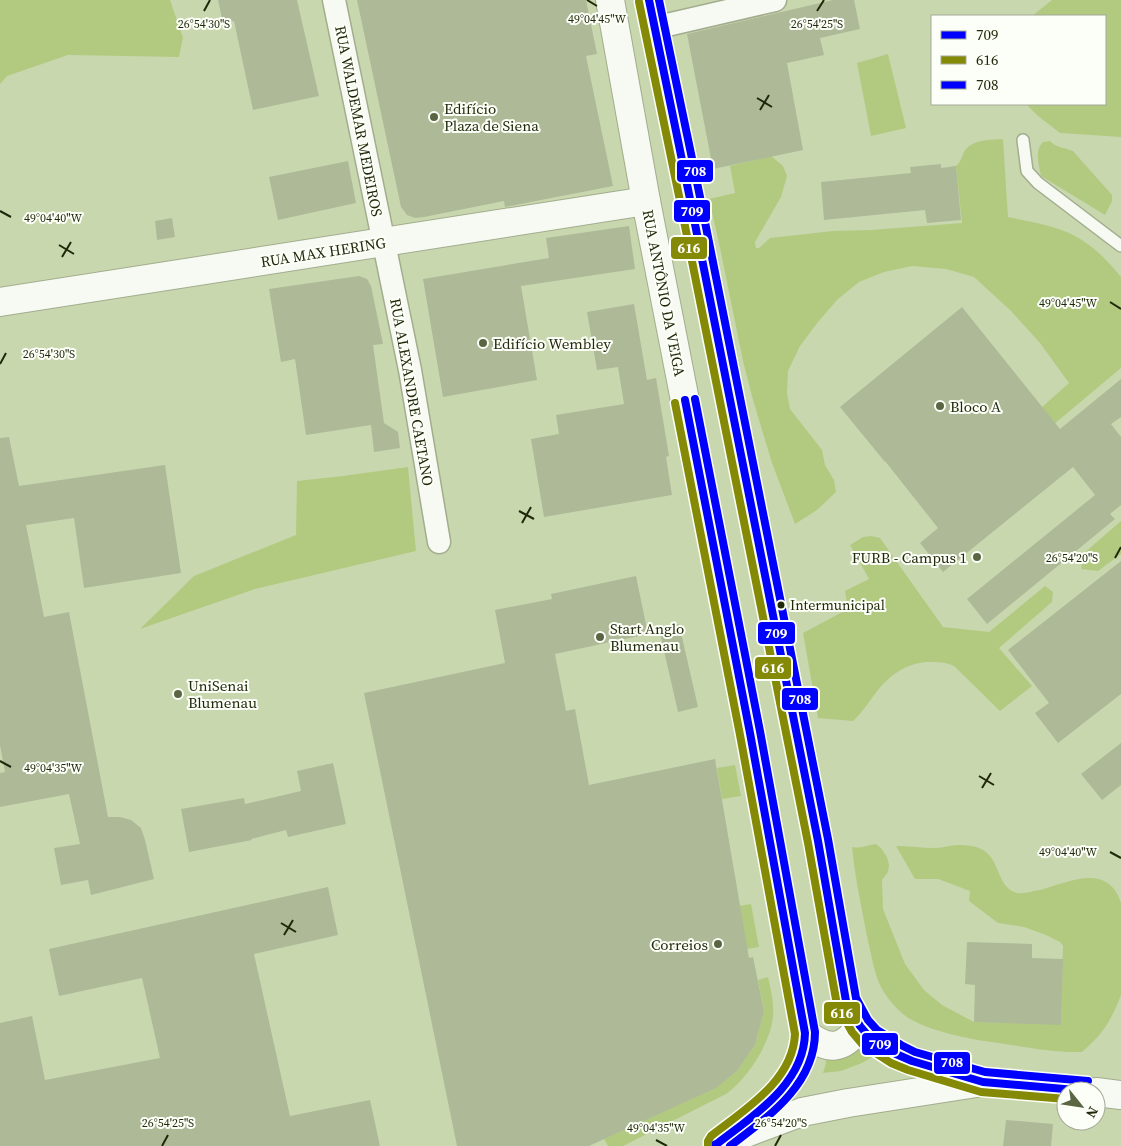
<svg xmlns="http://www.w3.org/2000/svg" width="1121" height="1146" font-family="'Source Serif 4',serif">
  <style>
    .green { fill: #b2ca80 }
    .building { fill: #aeb998 }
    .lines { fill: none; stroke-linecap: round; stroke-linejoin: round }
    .lane-casing { stroke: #a2ad8d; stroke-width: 14 }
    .street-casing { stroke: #a2ad8d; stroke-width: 25 }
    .secondary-casing { stroke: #a2ad8d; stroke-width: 30 }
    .primary-casing { stroke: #a2ad8d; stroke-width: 30 }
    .lane { stroke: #f7f9f3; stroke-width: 11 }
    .street { stroke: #f7f9f3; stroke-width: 22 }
    .secondary { stroke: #f7f9f3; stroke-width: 28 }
    .primary { stroke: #f7f9f3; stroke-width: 28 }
    .bus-1-casing { stroke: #fcfff7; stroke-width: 11 }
    .bus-2-casing { stroke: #fcfff7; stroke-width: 11 }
    .bus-3-casing { stroke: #fcfff7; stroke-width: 11 }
    .bus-1 { stroke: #00f; stroke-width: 8 }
    .bus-2 { stroke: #848906; stroke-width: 8 }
    .bus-3 { stroke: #00f; stroke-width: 8 }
    .ticks { fill: none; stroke: #1f280a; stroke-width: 2 }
    .poi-dot { fill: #5a6544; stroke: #fcfff7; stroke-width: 2 }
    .bus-dot { fill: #1f280a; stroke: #fcfff7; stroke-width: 2 }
    .labels { text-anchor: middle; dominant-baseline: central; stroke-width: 4; stroke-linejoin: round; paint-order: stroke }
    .bus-label { font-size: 14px; fill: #1f280a; stroke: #fcfff7; text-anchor: start }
    .poi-label { font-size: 15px; fill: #1f280a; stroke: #fcfff7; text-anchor: start }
    .street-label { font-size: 15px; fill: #1f280a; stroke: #fcfff7 }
    .ticks-label { font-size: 12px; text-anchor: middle; fill: #1f280a; stroke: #fcfff7; stroke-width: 4; stroke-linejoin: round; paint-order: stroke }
    .line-badge { stroke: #fcfff7; stroke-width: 2 }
    .badge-label { font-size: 14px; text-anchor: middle; font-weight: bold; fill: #fff }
  </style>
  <rect width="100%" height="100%" fill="#c9d7af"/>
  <path class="green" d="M0,0H170L183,38L179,57L68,55L7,76L0,84Z
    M1052,0H1121V137L1060,133L1038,116L1026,104H1105V16H1032Z
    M888,54L906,128L871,136L857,63Z
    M1003,139L1008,217C1027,221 1058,226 1075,236C1094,246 1108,261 1121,277V368L1004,466L986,457L1069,383L1040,343L1011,311L974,277L946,269L912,266L884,272L859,282L837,300L818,322L800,346L788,371L787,393L790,409L822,450L825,465L834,480L836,492L817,510L795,524L772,463L753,400L743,361L719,243L709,199L735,193L730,166L771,156L783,166L787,176L781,197L755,242L756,248H759L770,238L833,231L871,230L962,223L956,166C961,162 961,158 964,152C972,139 989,140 1003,139Z
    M1050,141C1055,147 1065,148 1073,151L1112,195V201L1105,215L1041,176C1039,165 1034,151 1043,142Z
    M408,467L416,551L255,589L140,629L194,576L296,535L297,481L343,476Z
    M1121,521V554L1098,571L1081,569L1083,554Z
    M871,536L880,538L943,627L989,632L1045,586L1053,592L1052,602L999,648L1032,686L1000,711L954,666C946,662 937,662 927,662C907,663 890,675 878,690C870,700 863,712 853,721L818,718L803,633L848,609L845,591L869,579L850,545L863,537Z
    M735,765L741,796L722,799L717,768Z
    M876,844L881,848L887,857L889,865L888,872L882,880L883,909L905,964L924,990L942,1005L974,1022L1061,1024L1063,946L1060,942L1046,935L1024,927L998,923L969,901L970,891L938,879H915L896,846C909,846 922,848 934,848C939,848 944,847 949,846C961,844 977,845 986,852C1000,863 998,888 1017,893C1024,894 1033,891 1040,890C1069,882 1108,862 1121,903V995C1111,1021 1103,1034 1082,1052C1054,1053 1026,1047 998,1043C974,1040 927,1031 907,1017C897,1010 888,999 882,989C875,977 871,954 868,941C862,910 855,878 852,847C862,849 866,845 876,844Z
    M751,904L759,947L747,949L739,906Z
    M768,977C771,990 774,1003 773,1016C771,1043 747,1079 726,1094L623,1146H608L604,1139L715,1088L737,1071L755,1045L764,1011L758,980Z
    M863,1047L879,1053L862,1063L841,1071L823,1073L826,1063L825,1056C843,1056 848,1058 863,1047Z"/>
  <path class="building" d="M218,0H297L319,96L253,110L234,21L223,23Z
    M357,0H586L597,54L586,56L613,186L505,207L504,201L424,217L415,218L407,215L401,207Z
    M833,0H854L860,29L820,38L824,55L787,63L803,150L713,169L687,34Z
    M348,161L356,203L278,220L269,177Z
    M941,164V168L956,166L961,220L927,223L925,210L824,220L821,182L911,173L910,167Z
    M172,218L175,237L157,240L155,221Z
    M629,226L635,269L521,286L537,380L443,397L423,279L549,258L546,238Z
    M359,276L367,279L371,286L383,344L373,345L384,423L398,432L400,448L374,452L371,425L306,435L295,359L281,362L269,289Z
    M634,304L647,380L656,378L669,456L666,457L672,495L544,517L531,439L559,434L556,415L624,404L618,367L597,370L587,312Z
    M962,307L1060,429L1121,379V417L1111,424L1121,437V505L1110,514L1115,519L987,624L967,599L1095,495L1073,467L943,572L920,543L938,528L885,461V462L840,407Z
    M9,437L19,486L165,465L181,573L84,588L74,518L26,525L44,617L69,612L108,817H120L131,820L141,828L145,840L154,879L91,895L88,880L61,885L54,848L80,844L69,794L0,807V773L5,772L0,745V438Z
    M1121,561V694L1058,743L1035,713L1049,703L1008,650Z
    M636,576L648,634L555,654L566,711L575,709L589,785L715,759L749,958L753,957L764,1011L755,1045L737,1071L716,1088L589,1146H457L364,693L505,663L495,610L552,599L551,594Z
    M679,624L698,707L678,712L659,629Z
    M1121,743V785L1102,800L1081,774Z
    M333,763L346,824L288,837L286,830L251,839L252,840L189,852L181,809L244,798L245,804L301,791L297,771Z
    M328,887L338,935L254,954L290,1116L370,1100L380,1146H0V1023L32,1016L45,1080L160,1058L142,978L59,996L49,949Z
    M967,942L1032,944V958L1063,959L1061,1025L974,1022L975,985L965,984Z
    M1006,1120L1053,1124L1051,1146H1003Z"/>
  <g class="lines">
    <g class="lane-casing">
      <path id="lane" d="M1023,140L1027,171L1038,183L1121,246"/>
    </g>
    <g class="street-casing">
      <path id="street" d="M334,0L410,370L439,542
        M654,28L775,0"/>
    </g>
    <g class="secondary-casing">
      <path id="secondary" d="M0,302L646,201"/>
    </g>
    <g class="primary-casing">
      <path id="primary" d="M610,0L646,201L750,733L805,1033C805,1041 804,1049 801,1056C789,1094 747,1120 718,1143
        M649,0L689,194L818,841L846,1001L860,1026L870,1038L896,1054L912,1061L983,1082
        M805,1033C828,1051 843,1051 860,1026
        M1096,1092L1121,1095
        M743,1134L802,1112L848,1103L983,1082L1087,1091"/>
    </g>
    <use href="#lane" class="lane"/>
    <use href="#street" class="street"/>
    <use href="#secondary" class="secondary"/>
    <use href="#primary" class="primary"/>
    <g class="bus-1-casing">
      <path id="bus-1" d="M649,0L689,194L818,841L846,1001L860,1026L870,1038L896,1054L912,1061L983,1082L1087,1091
        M685,400L750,733L805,1033C804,1084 754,1115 718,1143L712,1146"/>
    </g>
    <g class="bus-2-casing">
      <path id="bus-2" d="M639,2L679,196L808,843L837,1005L852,1032L863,1045L891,1063L908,1070L981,1092L1066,1099
        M675,403L740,735L795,1034C793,1081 744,1110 711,1136L708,1141V1146"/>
    </g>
    <g class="bus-3-casing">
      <path id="bus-3" d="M659,0L699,192L828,839L856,998L868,1020L877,1030L901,1045L915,1052L985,1072L1088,1081
        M695,399L760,731L815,1032C815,1085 768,1117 730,1146"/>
    </g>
    <use href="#bus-1" class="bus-1"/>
    <use href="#bus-2" class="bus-2"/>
    <use href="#bus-3" class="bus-3"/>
  </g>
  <path class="ticks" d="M587,0L597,6M204,11L210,0M817,11L824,0M757,98L772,107M760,110L769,95M0,211L11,217M59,245L74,254M62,257L71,242M1110,302L1121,309M0,364L6,353M519,511L534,519M522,523L531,507M1115,558L1121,547M0,761L11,767M979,776L994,785M982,788L991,773M1110,852L1121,858M281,923L296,932M284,935L293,920M656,1140L667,1146M162,1146L168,1135M775,1146L781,1135"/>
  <g class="poi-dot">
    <circle cx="434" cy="117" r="5"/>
    <circle cx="483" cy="343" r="5"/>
    <circle cx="940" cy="406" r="5"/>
    <circle cx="977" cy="557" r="5"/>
    <circle cx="600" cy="637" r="5"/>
    <circle cx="178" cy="694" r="5"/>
    <circle cx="718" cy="944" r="5"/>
  </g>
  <circle class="bus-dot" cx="781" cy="605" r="4.5"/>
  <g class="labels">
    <g class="bus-label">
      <text x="790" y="605">Intermunicipal</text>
    </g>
    <g class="poi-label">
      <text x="444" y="108">Edifício<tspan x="444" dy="17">Plaza de Siena</tspan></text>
      <text x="493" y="343">Edifício Wembley</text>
      <text x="950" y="406">Bloco A</text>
      <text x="967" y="557" text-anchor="end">FURB - Campus 1</text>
      <text x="610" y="628">Start Anglo<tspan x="610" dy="17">Blumenau</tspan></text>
      <text x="188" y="685">UniSenai<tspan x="188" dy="17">Blumenau</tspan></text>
      <text x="708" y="944" text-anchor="end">Correios</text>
    </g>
    <g class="street-label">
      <text transform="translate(359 121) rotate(79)">RUA WALDEMAR MEDEIROS</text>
      <text transform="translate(323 252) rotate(-9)">RUA MAX HERING</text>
      <text transform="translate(664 293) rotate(79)">RUA ANTÔNIO DA VEIGA</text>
      <text transform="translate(412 392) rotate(80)">RUA ALEXANDRE CAETANO</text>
    </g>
  </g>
  <g class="ticks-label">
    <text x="597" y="23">49°04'45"W</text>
    <text x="204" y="28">26°54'30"S</text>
    <text x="817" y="28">26°54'25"S</text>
    <text x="53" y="222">49°04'40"W</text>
    <text x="1068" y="307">49°04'45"W</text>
    <text x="49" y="358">26°54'30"S</text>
    <text x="1072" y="562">26°54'20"S</text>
    <text x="53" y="772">49°04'35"W</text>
    <text x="1068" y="856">49°04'40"W</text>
    <text x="168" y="1127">26°54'25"S</text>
    <text x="781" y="1127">26°54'20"S</text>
    <text x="656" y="1132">49°04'35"W</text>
  </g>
  <g class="line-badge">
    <rect x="676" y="159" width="38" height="24" rx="5" fill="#00f"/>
    <rect x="673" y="199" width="38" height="24" rx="5" fill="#00f"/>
    <rect x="670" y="236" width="38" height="24" rx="5" fill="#848906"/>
    <rect x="757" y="621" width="39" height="24" rx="5" fill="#00f"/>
    <rect x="754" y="656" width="38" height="24" rx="5" fill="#848906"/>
    <rect x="781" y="687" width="38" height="24" rx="5" fill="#00f"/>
    <rect x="823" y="1001" width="38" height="24" rx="5" fill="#848906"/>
    <rect x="861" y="1032" width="38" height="24" rx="5" fill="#00f"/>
    <rect x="933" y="1051" width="38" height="24" rx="5" fill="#00f"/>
  </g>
  <g class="badge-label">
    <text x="695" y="176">708</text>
    <text x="692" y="216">709</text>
    <text x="689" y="253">616</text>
    <text x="776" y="638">709</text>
    <text x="773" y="673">616</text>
    <text x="800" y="704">708</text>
    <text x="842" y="1018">616</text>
    <text x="880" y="1049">709</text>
    <text x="952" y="1067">708</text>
  </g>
  <rect x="931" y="15" width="175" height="90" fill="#fcfff7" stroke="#a4a998"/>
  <rect x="941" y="31" width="25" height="8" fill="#0000ff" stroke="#a4a998"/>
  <text x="976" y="40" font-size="15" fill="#1f280a">709</text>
  <rect x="941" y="56" width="25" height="8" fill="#848906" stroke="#a4a998"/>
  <text x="976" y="65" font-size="15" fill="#1f280a">616</text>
  <rect x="941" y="81" width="25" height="8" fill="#0000ff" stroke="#a4a998"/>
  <text x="976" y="90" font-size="15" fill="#1f280a">708</text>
  <g transform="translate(1081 1106) rotate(120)"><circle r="24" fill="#fcfff7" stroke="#a4a998"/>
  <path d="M0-4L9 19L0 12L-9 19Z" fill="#5a6544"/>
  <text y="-8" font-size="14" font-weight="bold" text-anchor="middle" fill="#1f280a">N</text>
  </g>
</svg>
